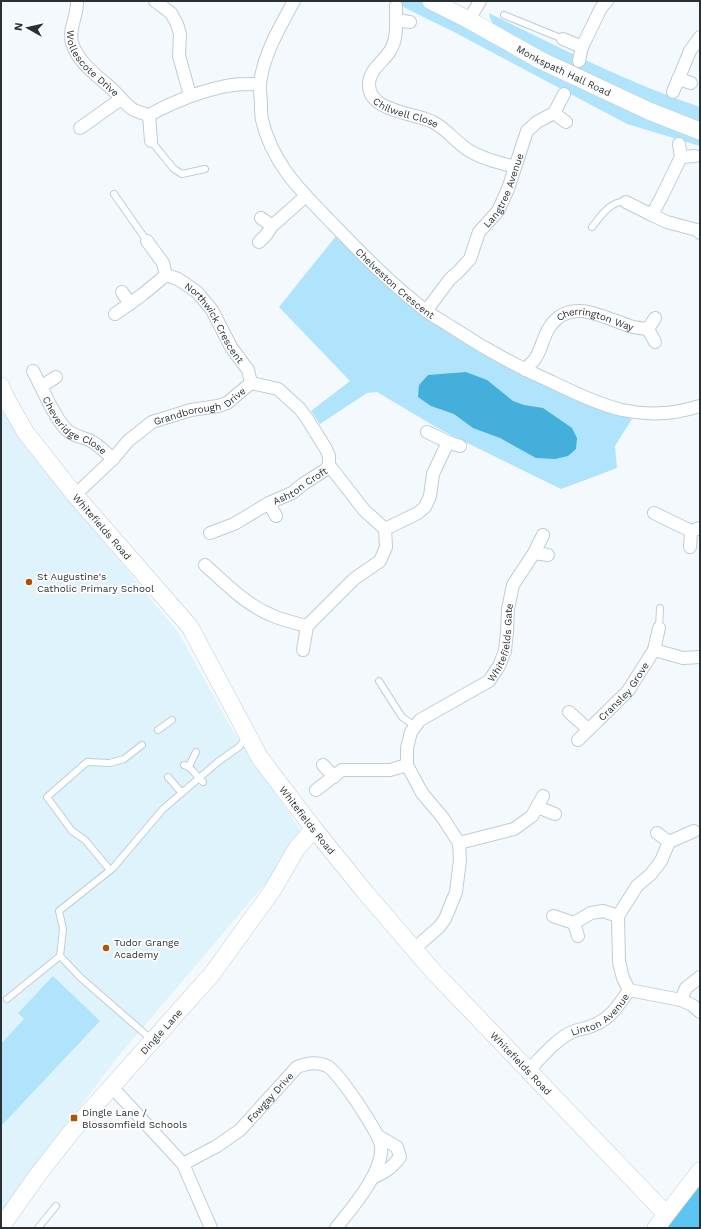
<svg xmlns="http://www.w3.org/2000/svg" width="701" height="1229" font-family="'Work Sans',sans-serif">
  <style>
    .built { fill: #dff3fd }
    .green { fill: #b0e4fd }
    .forest { fill: #5dc5f1 }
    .water { fill: #44afda }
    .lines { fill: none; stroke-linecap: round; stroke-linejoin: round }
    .lane-casing { stroke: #bdced6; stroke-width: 8 }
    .street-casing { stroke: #bdced6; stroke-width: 14 }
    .secondary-casing { stroke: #bdced6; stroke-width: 18 }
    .lane { stroke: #fff; stroke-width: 6 }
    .street { stroke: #fff; stroke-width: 12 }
    .secondary { stroke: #fff; stroke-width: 17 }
    .poi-dot { fill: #b05200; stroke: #fff; stroke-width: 1.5 }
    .labels { text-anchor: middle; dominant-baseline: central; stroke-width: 3.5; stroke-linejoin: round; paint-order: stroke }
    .street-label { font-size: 10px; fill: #2a3134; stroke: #fff }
    .poi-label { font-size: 10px; fill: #2a3134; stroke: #fff; text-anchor: start }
  </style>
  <rect width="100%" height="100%" fill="#f3f9fd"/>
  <path class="built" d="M1,409L103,541L178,632L230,726L305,837L117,1058L1,1212Z"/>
  <path class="green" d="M391,1H419L496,43L700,134V146L627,124L456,33Z
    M489,13C558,47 627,82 700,107V122L671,112L564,64L493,24L490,18Z
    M336,236L410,305L451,334L517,373L591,405L632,419L615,446L617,468L561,489L441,430L377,392L367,393L320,424L311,411L350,381L279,307Z
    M53,976L100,1021L3,1124L1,1123V1044L24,1019L18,1013Z"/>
  <path class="forest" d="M700,1184V1228H668L670,1223Z"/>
  <path class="water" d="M466,372L487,380L513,401L524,405L543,408L572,428L577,438L576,449L568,456L555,459L536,458L500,438L473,428L454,414L431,406L418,397L419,385L428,375Z"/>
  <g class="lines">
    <g class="lane-casing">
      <path id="lane" d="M504,15L563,39
        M151,141L174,169L182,174L205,169
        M114,194L147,241
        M592,227C601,216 611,200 626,202
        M659,628L660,608
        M379,681L402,717L415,726
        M158,730L172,720
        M184,765C193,767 196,777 203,782
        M189,766L196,752
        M168,777L182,793
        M110,870L85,840L72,831L47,797L87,762L110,763L124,759L142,745
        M7,999L60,956
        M151,1039L81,978L60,956L63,929L59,911L113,868L163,809L219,761L239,747L247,736
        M38,1228L56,1206"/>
    </g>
    <g class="street-casing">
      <g id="street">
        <path id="s1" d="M77,1C78,15 68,29 72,43C78,63 98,76 112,89C120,96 125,105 134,110C139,112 144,114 149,115C175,101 202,90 232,85C241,84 251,84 260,84"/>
        <path d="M155,1L171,13L177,24L180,34L179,56L190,95"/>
        <path id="s2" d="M294,1C280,27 264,53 260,83C259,89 261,96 261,103C261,109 261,115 262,120C273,165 301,191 332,223C362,254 391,284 425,310C434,317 444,322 453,328C485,349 518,367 552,382C575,393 598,404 622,410C649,416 675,414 700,406"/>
        <path id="s3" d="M396,6C396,20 398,39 390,51C383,62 369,70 369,84C368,112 416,113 433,122C445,128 453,139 464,147C478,158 498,162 515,167"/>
        <path d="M396,20L410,22"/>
        <path d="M469,20L480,1"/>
        <path d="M563,39L582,47L601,8L607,1"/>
        <path d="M579,61L582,47"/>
        <path d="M678,79L691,83"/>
        <path d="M673,92L690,51L700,37"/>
        <path d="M554,113L566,122"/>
        <path d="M149,115L151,141"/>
        <path d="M80,128L121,99"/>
        <path d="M679,144L681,157L662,196L652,215L667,222L697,230L700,233"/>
        <path d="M681,157L695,156"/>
        <path d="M626,202L652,215"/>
        <path d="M261,218L272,226"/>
        <path d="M147,241L163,263L166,275"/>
        <path d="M259,242L266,235L272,226L306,196"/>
        <path d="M122,292L130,304"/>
        <path id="s4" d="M426,311L450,279L459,271L470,259L479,232L498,211L508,189L527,131L537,122L554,113L564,94"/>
        <path id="s5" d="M115,314L142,295L166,275L178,279L197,292L212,310L231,347L248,370L251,383"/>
        <path d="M648,329L655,342"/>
        <path id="s6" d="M525,370C528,366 532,363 535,359C542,349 543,335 551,325C572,297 604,318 630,326C635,328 642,328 648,329L655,318"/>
        <path id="s7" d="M33,371C42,387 54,418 67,430C73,436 82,437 89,440C98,444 106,453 113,459"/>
        <path d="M42,386L56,377"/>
        <path d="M448,442L460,446"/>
        <path id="s8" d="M75,495L113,459L128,441L152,422L191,410L218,406L227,403L251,383L278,389L300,409L308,420L326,449L329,456V465L364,510L385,529L386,547L380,561L354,579L307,626C295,623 282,620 271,615C245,604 225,583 205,565"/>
        <path d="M269,503L276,516"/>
        <path d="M654,513L691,531"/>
        <path d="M385,529L418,513L425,507L430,496L433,474L448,442L427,432"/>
        <path id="s9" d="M210,533L234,524L269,503L292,493L303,484L325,470L329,465"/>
        <path d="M690,547L691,531L700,528"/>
        <path d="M534,553L548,555"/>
        <path d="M303,650L307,626"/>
        <path d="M654,650L659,628"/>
        <path d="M569,712L588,729"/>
        <path id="s10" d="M578,740L628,691L654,650L683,658L700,657"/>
        <path d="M323,765L334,777"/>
        <path d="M316,790L342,770H390L407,765"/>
        <path d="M537,807L555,814"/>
        <path d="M657,833L669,842"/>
        <path d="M459,843L514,829L532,816L543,796"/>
        <path d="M553,916L574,923L591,913L603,911L618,916"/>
        <path d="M574,923L578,936"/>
        <path id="s11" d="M414,949L439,927L445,919L456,892L460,860L459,843L443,818L422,793L407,765V748L411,732L420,720L489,681L499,666L505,651L507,632L508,609L513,585L534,553L543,535"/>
        <path d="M629,990L681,1000L692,1005L700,1012"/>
        <path d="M681,1000L686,988L700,977"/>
        <path id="s12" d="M528,1071C541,1058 555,1040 572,1032C576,1030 582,1029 586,1028C609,1021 616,1009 629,990L623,978L619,962L618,916L637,886L651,874L661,861L669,842L694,831"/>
        <path d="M111,1086L183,1164L211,1228"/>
        <path id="s13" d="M183,1164L217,1146L240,1130L297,1067C307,1063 317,1061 327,1066C338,1071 380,1134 381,1146C384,1172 351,1209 336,1228"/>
        <path d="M372,1178C384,1173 392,1168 400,1157L397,1147L378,1136"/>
      </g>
    </g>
    <g class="secondary-casing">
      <g id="secondary">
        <path id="s14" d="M431,1L469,20L540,60L649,111L700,131"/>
        <path id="s15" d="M1,386L7,400L26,433L75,495L190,627L260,758L314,829L365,892L432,970L666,1214"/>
        <path id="s16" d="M1,1227L37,1176L72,1131L212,974L272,891L297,848L314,829"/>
        <path d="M656,1228L700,1171"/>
      </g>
    </g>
    <use href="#lane" class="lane"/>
    <use href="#street" class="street"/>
    <use href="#secondary" class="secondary"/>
  </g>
  <g class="poi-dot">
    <circle cx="29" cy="582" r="4"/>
    <circle cx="106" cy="948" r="4"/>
    <rect x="70" y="1114" width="8" height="8" rx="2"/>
  </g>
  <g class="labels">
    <g class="street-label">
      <text stroke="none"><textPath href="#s1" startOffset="71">Wollescote Drive</textPath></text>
      <text stroke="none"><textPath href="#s14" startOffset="150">Monkspath Hall Road</textPath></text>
      <text stroke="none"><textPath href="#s3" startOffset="137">Chilwell Close</textPath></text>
      <text stroke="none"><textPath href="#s4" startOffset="146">Langtree Avenue</textPath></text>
      <text stroke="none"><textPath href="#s2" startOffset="340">Chelveston Crescent</textPath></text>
      <text stroke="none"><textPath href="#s5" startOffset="135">Northwick Crescent</textPath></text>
      <text stroke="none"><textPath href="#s6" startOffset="102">Cherrington Way</textPath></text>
      <text stroke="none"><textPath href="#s8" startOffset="157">Grandborough Drive</textPath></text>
      <text stroke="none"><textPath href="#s7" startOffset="71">Cheveridge Close</textPath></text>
      <text stroke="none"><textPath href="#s9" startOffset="102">Ashton Croft</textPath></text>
      <text stroke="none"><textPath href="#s15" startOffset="174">Whitefields Road</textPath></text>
      <text stroke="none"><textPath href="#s11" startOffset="385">Whitefields Gate</textPath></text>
      <text stroke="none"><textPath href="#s10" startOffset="67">Cransley Grove</textPath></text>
      <text stroke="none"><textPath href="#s15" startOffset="534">Whitefields Road</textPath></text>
      <text stroke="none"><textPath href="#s12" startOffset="93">Linton Avenue</textPath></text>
      <text stroke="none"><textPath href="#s16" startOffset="253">Dingle Lane</textPath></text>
      <text stroke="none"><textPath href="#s15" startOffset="858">Whitefields Road</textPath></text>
      <text stroke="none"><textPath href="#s13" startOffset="111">Fowgay Drive</textPath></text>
    </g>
    <g class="poi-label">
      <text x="37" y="576">St Augustine's<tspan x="37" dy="12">Catholic Primary School</tspan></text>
      <text x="114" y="942">Tudor Grange<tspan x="114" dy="12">Academy</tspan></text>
      <text x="82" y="1112">Dingle Lane /<tspan x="82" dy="12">Blossomfield Schools</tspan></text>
    </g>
  </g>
  <rect width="701" height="1229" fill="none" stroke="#2a3134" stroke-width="4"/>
  <g transform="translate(28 28) rotate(278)" stroke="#ffffff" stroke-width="3" paint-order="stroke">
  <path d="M0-3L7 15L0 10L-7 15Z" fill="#2a3134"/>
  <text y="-6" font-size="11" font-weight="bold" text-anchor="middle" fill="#2a3134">N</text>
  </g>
</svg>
